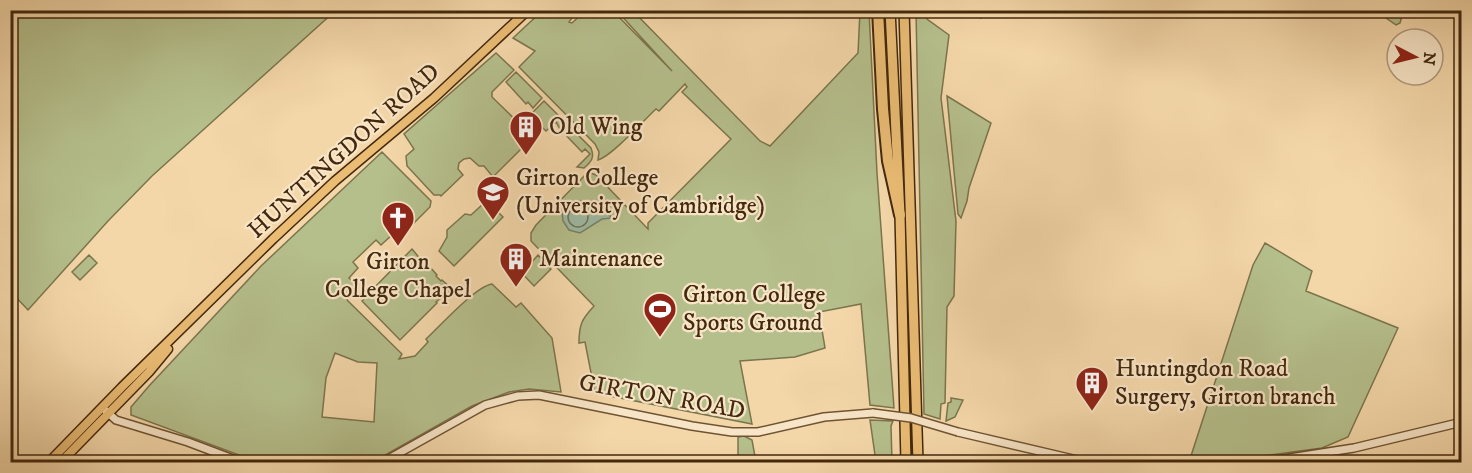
<svg xmlns="http://www.w3.org/2000/svg" width="1472" height="473" font-family="'IM FELL DW Pica',serif">
  <style>
    .green { fill: #b5bf8c; stroke: #7c744c; stroke-width: 1.5; fill-rule: evenodd }
    .water { fill: #9dbaa3; stroke: #798067; stroke-width: 1.5 }
    .lines { fill: none; stroke-linecap: round; stroke-linejoin: round }
    .shore { stroke: #707158; stroke-width: 1.5 }
    .stream { stroke: #798067; stroke-width: 2 }
    .tertiary-casing { stroke: #6f5434; stroke-width: 10 }
    .primary-casing { stroke: #43280d; stroke-width: 11 }
    .trunk-casing { stroke: #43280d; stroke-width: 12 }
    .motorway-casing { stroke: #43280d; stroke-width: 14 }
    .tertiary { stroke: #f8e5c7; stroke-width: 7 }
    .primary { stroke: #eabc74; stroke-width: 8 }
    .trunk { stroke: #eabc74; stroke-width: 9 }
    .motorway { stroke: #eabc74; stroke-width: 10 }
    .tertiary-bridge-casing { stroke: #6f5434; stroke-width: 10; stroke-linecap: butt }
    .tertiary-bridge { stroke: #f8e5c7; stroke-width: 7 }
    .labels { text-anchor: middle; dominant-baseline: central; stroke-width: 4.5; stroke-linejoin: round; paint-order: stroke }
    .poi-label { font-size: 24px; fill: #43280d; stroke: #f8e5c7; text-anchor: start }
    .street-label { font-size: 24px; fill: #43280d; stroke: #f8e5c7 }
  </style>
  <rect width="100%" height="100%" fill="#f4d7a9"/>
  <filter id="stains"><feTurbulence type="fractalNoise" baseFrequency=".00333" numOctaves="4"/><feColorMatrix values="0 0 0 0 .2 0 0 0 0 .09 0 0 0 0 .02 0 0 0 .5 -.17"/></filter>
  <radialGradient id="worn" r=".72"><stop offset=".6" stop-color="#630" stop-opacity="0"/><stop offset="1" stop-color="#630" stop-opacity=".3"/></radialGradient>
  <path class="green" d="M10,11L11,10L335,11L152,176L108,221L28,310L11,292Z
    M542,11H577L569,22L572,23L585,11H613L672,71L617,11H633L760,141L770,146L858,53L860,11H869L877,173L894,408L870,405L861,304L819,312L825,348L795,357L740,361L752,424L595,393L585,342L579,343C579,324 582,319 594,306L531,241V233L536,225L588,172L596,175L648,229V223L731,139L682,92L687,87L685,84L659,111L656,109C644,120 612,156 598,160L599,152L595,144L519,67L535,51L513,38Z
    M916,11H926L927,19L949,35L941,98L956,221L954,296L947,307L945,403L941,404L940,419L924,414Z
    M1388,11L1403,12L1400,23L1396,25L1386,18Z
    M496,53L514,70L492,92V97L533,137L493,177L484,166H479L470,158L464,159L459,163L458,169L463,175L441,196L440,195H434L407,166L406,156L414,149L404,134Z
    M516,72L542,98L533,108L528,102L526,104L506,82Z
    M947,96L991,123L969,188L967,201L961,218L958,214Z
    M544,101L591,148C595,158 591,162 584,168L577,167L590,154L585,149L582,152L560,129L556,122L546,131L530,115Z
    M382,152L431,201L430,207L404,233L400,242L392,235L381,245L376,240L353,262L358,268L349,278L356,285L345,296L348,301L402,354L399,359L415,356L428,342L426,339C440,326 476,286 492,284L516,307L521,303L552,338L561,392L529,389L509,392L472,406L373,462H258L131,415V407L149,386L261,266ZM335,353L358,362L377,363L374,422L322,417L326,378Z
    M483,204L489,210L495,209L503,217L454,266L439,251L447,237V230L465,214L471,215Z
    M1265,243L1312,271L1306,291L1398,328L1348,437L1322,448L1219,462H1189L1253,265Z
    M412,249L427,267L429,266L437,275L436,276L441,281L442,280L452,289L436,302L437,303L400,340L362,301L375,289L374,288Z
    M89,255L97,263L80,280L72,272Z
    M538,255L551,269L534,286L516,267L525,258L531,263Z
    M951,398L963,400L955,417L946,421L948,403L951,402Z
    M870,420L893,421L891,426L892,462H876Z
    M744,436L752,440L756,462H740L738,460V437Z"/>
  <path class="water" d="M581,201L590,204L592,212L602,208L612,218L602,219L580,233L569,230L563,221L562,212L568,205Z"/>
  <g class="lines">
    <path class="shore" d="M568 217a10 10 0 1 1 20 0a10 10 0 1 1-20 0Z"/>
    <path class="stream" d="M981,18L983,10"/>
    <g class="tertiary-casing">
      <path id="tertiary" d="M106,411L116,420L188,442L241,462
        M958,432L1086,462
        M383,462L485,405L518,396L539,395L692,426L732,432H758L824,417L873,413
        M1263,462L1354,448L1462,422"/>
    </g>
    <g class="primary-casing">
      <path id="primary" d="M49,462L122,387L273,239L335,181L434,98L528,10
        M61,462L149,372L168,349"/>
    </g>
    <g class="trunk-casing">
      <path id="trunk" d="M890,10L900,215L906,462
        M904,10L918,462"/>
    </g>
    <g class="motorway-casing">
      <path id="motorway" d="M878,10L883,109L888,161L900,215"/>
    </g>
    <use href="#tertiary" class="tertiary"/>
    <use href="#primary" class="primary"/>
    <use href="#trunk" class="trunk"/>
    <use href="#motorway" class="motorway"/>
    <g class="tertiary-bridge-casing">
      <path id="tertiary-bridge" d="M873,413L911,418L958,432"/>
    </g>
    <use href="#tertiary-bridge" class="tertiary-bridge"/>
  </g>
  <defs>
    <g id="building-pin" transform="scale(1.725)"><path d="M0 17L-7.5 6A9.5 9.5 0 1 1 7.5 6Z" fill="#8f2418" stroke="#f8e5c7"/><path d="M-4-6H4V6H1V3H-1V6H-4ZM-2.5-4.3h1.7v1.8h-1.7ZM.8-4.3h1.7v1.8H.8ZM-2.5-1h1.7V.8h-1.7ZM.8-1h1.7V.8H.8Z" fill="#fff"/></g>
    <g id="university-pin" transform="scale(1.725)"><path d="M0 17L-7.5 6A9.5 9.5 0 1 1 7.5 6Z" fill="#8f2418" stroke="#f8e5c7"/><path d="M0-5L7-2L0 1L-7-2ZM-4 1L0 2.5L4 1V4Q0 6-4 4Z" fill="#fff"/></g>
    <g id="church-pin" transform="scale(1.725)"><path d="M0 17L-7.5 6A9.5 9.5 0 1 1 7.5 6Z" fill="#8f2418" stroke="#f8e5c7"/><path d="M-1.2-6h2.4v3.5h3.3v2.4h-3.3V6h-2.4V-.1h-3.3v-2.4h3.3Z" fill="#fff"/></g>
    <g id="stadium-pin" transform="scale(1.725)"><path d="M0 17L-7.5 6A9.5 9.5 0 1 1 7.5 6Z" fill="#8f2418" stroke="#f8e5c7"/><path d="M0-5a6.5 5 0 1 0 0 10a6.5 5 0 1 0 0-10ZM-3.5-1.8h7v3.6h-7Z" fill="#fff"/></g>
  </defs>
  <g fill-rule="evenodd">
    <use href="#building-pin" x="526" y="127"/>
    <use href="#university-pin" x="493" y="192"/>
    <use href="#church-pin" x="398" y="218"/>
    <use href="#building-pin" x="516" y="259"/>
    <use href="#stadium-pin" x="660" y="309"/>
    <use href="#building-pin" x="1092" y="383"/>
  </g>
  <g class="labels">
    <g class="poi-label">
      <text x="549" y="127">Old Wing</text>
      <text x="516" y="178">Girton College<tspan x="516" dy="28">(University of Cambridge)</tspan></text>
      <text x="539" y="259">Maintenance</text>
      <text x="398" y="262" text-anchor="middle">Girton<tspan x="398" dy="28">College Chapel</tspan></text>
      <text x="683" y="295">Girton College<tspan x="683" dy="28">Sports Ground</tspan></text>
      <text x="1115" y="369">Huntingdon Road<tspan x="1115" dy="28">Surgery, Girton branch</tspan></text>
    </g>
    <g class="street-label">
      <text transform="translate(344 151) rotate(-42)">HUNTINGDON ROAD</text>
      <text transform="translate(662 397) rotate(10)">GIRTON ROAD</text>
    </g>
  </g>
  <rect width="1472" height="473" fill="none" stroke="#f4d7a9" stroke-width="36"/>
  <rect x="12" y="12" width="1448" height="449" fill="none" stroke="#43280d" stroke-width="3"/>
  <rect x="18" y="18" width="1436" height="437" fill="none" stroke="#43280d" stroke-width="1.5"/>
  <g transform="translate(1415 57) rotate(97)"><circle r="28" fill="#f8e5c7" stroke="#b0997d" stroke-width="1.5"/>
  <path d="M0-4.5L10 22L0 15L-10 22Z" fill="#8f2418"/>
  <text y="-9" font-size="16" font-weight="bold" text-anchor="middle" fill="#43280d">N</text>
  </g>
  <rect width="100%" height="100%" filter="url(#stains)"/>
  <rect width="100%" height="100%" fill="url(#worn)"/>
</svg>
